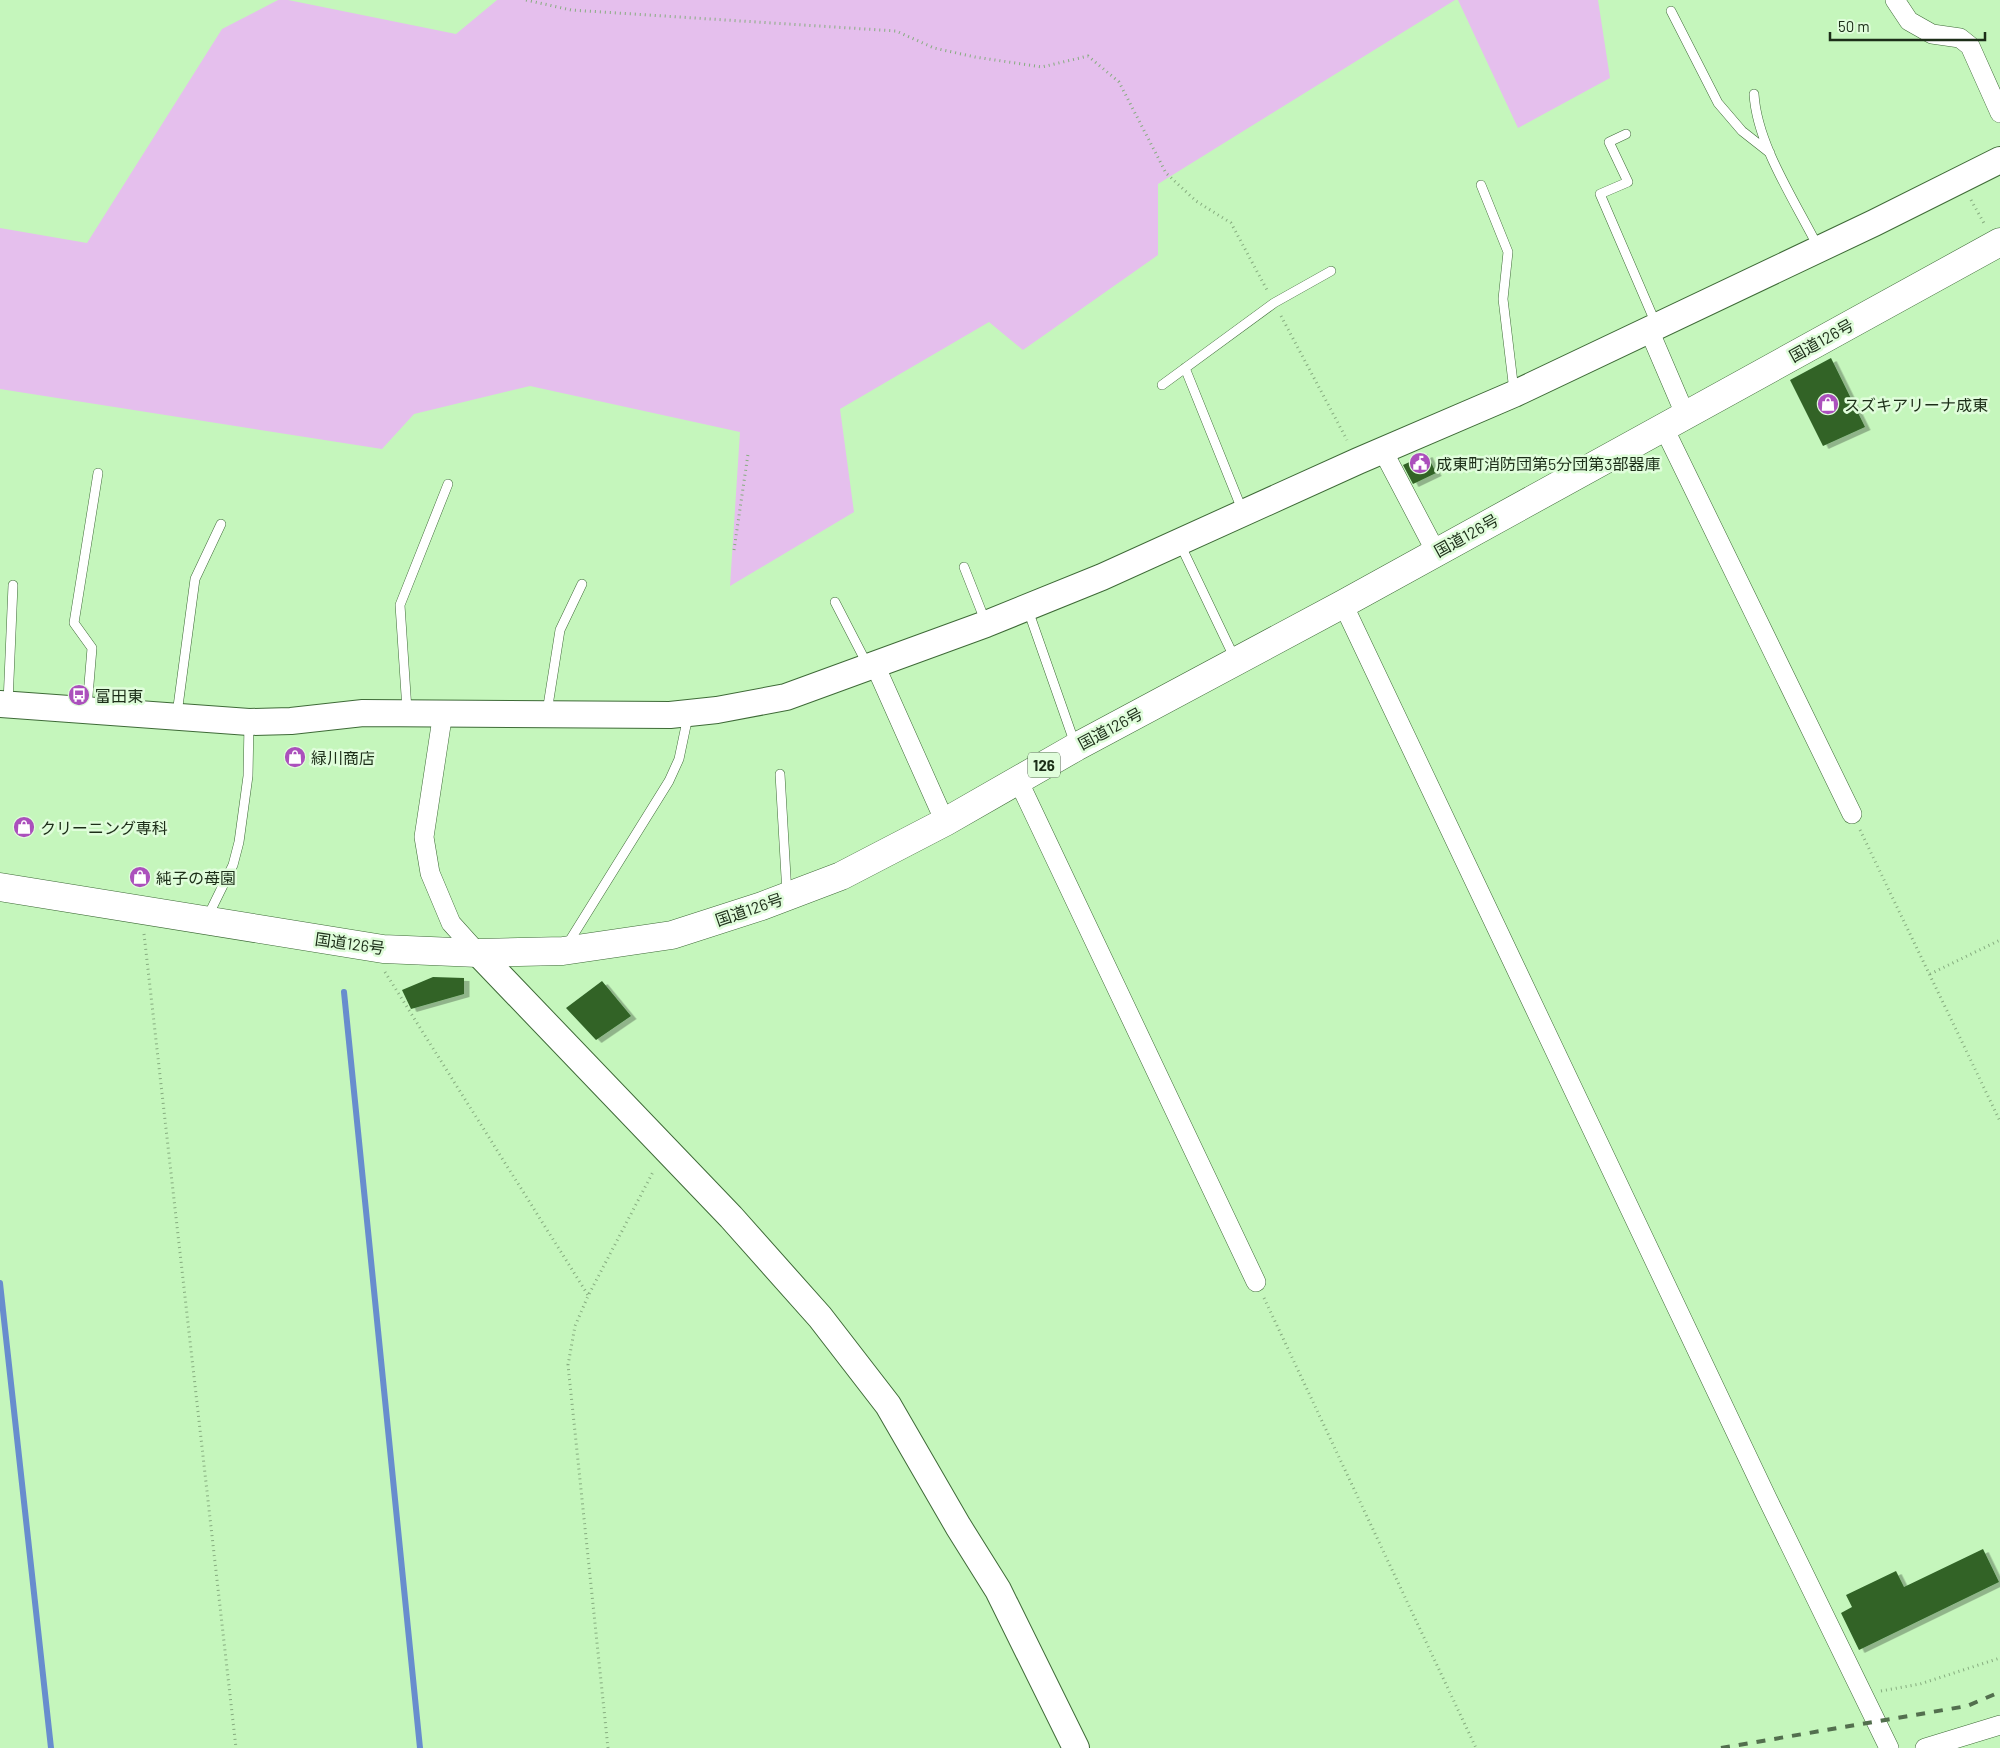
<svg xmlns="http://www.w3.org/2000/svg" width="2000" height="1748" font-family="Barlow,'Noto Sans JP',sans-serif">
  <style>
    .green { fill: #e5bfed }
    .lines { fill: none; stroke-linecap: round; stroke-linejoin: round }
    .stream { stroke: #688dce; stroke-width: 6 }
    .building { fill: #306327; filter: url(#shadow) }
    .lane-casing { stroke: #3e6a37; stroke-width: 10 }
    .street-casing { stroke: #3e6a37; stroke-width: 20 }
    .secondary-casing { stroke: #3e6a37; stroke-width: 28 }
    .highway-casing { stroke: #3e6a37; stroke-width: 29 }
    .path { stroke: #86ac7f; stroke-width: 3; stroke-dasharray: 1 4; stroke-linecap: butt }
    .lane { stroke: #fff; stroke-width: 9 }
    .street { stroke: #fff; stroke-width: 19 }
    .secondary { stroke: #fff; stroke-width: 26 }
    .highway { stroke: #fff; stroke-width: 28 }
    .rail { stroke: #536f4e; stroke-width: 4; stroke-dasharray: 9 9; stroke-linecap: butt }
    .labels { text-anchor: middle; dominant-baseline: central; stroke-width: 5; stroke-linejoin: round; paint-order: stroke }
    .shield { fill: #e0fddb; stroke: #576c52; stroke-width: 1 }
    .shield-label { font-size: 15px; font-weight: bold; fill: #1c2e18 }
    .street-label { font-size: 16px; fill: #1c2e18; stroke: #e0fddb }
    .poi-label { font-size: 16px; fill: #1c2e18; stroke: #e0fddb; text-anchor: start }
  </style>
  <defs>
    <filter id="shadow"><feDropShadow dx="5.5" dy="3" stdDeviation="0" flood-color="#0004"/></filter>
  </defs>
  <rect width="100%" height="100%" fill="#c5f6bc"/>
  <path class="green" d="M278,0H288L456,34L497,0H1455L1158,184V255L1023,350L989,322L840,409L854,512L730,586L740,432L530,386L414,414L382,449L0,389V228L87,243L222,29Z
    M1458,0H1598L1610,78L1518,128Z"/>
  <g class="lines">
    <path class="stream" d="M344,992L420,1748
      M0,1283L51,1748"/>
  </g>
  <path class="building" d="M1831,358L1865,427L1823,446L1790,380Z
    M1427,454L1436,473L1413,484L1403,465Z
    M433,977L464,978V994L411,1009L402,990Z
    M602,981L631,1016L596,1040L566,1008Z
    M1983,1549L1999,1582L1859,1650L1841,1613L1852,1607L1846,1595L1896,1571L1904,1587Z"/>
  <g class="lines">
    <g class="lane-casing">
      <path id="lane" d="M1671,11L1718,103L1742,131L1770,153
        M1754,94C1757,145 1795,201 1818,247
        M1626,134L1609,142L1628,182L1600,194L1656,324
        M1481,185L1508,252L1503,299L1514,391
        M1185,368L1243,512
        M1162,385L1274,303L1331,271
        M1180,544L1235,659
        M964,567L986,623
        M835,602L867,664
        M1028,610L1075,744
        M8,703L13,585
        M87,708L92,648L74,623L98,473
        M407,710L400,605L448,484
        M547,712L560,630L582,584
        M177,714L195,579L221,524
        M780,774L787,894
        M207,918L233,865L239,842L248,776L249,723
        M567,945L669,781L679,759L688,716"/>
    </g>
    <g class="street-casing">
      <path id="street" d="M1895,0L1909,21L1932,34L1960,38L1970,46L2000,113
        M1649,330L1685,414
        M1663,426L1852,814
        M1383,451L1436,552
        M1343,604L1767,1498L1889,1748
        M875,665L945,822
        M443,712L424,837L430,873L451,923L478,953
        M1018,780L1256,1282
        M1925,1748L2000,1725"/>
    </g>
    <g class="secondary-casing">
      <path id="secondary" d="M0,704L249,722L291,721L363,713L670,715L717,710L786,697L986,624L1102,577L1358,461L1514,394L1874,223L2000,160
        M478,953L731,1217L820,1317L888,1405L958,1526L998,1590L1076,1748"/>
    </g>
    <g class="highway-casing">
      <path id="highway" d="M0,887L383,949L478,953L563,951L672,935L762,906L841,876L945,822L1076,747L1343,604L2000,242"/>
    </g>
    <path class="path" d="M526,0L571,10L896,31L934,48L975,57L1042,67L1088,56L1119,82L1166,173L1196,201L1231,223L1267,290
      M1971,200L1985,225
      M1281,316L1347,440
      M734,550L748,454
      M1860,830L2000,1121
      M144,934L236,1748
      M385,972L588,1295
      M1930,974L2000,940
      M1264,1298L1476,1748
      M1881,1691L1920,1684L2000,1658
      M608,1748L568,1365L575,1326L588,1296L654,1170"/>
    <use href="#lane" class="lane"/>
    <use href="#street" class="street"/>
    <use href="#secondary" class="secondary"/>
    <use href="#highway" class="highway"/>
    <path class="rail" d="M1721,1748L1967,1706L2000,1692"/>
  </g>
  <defs>
    <g id="shop-disc" transform="scale(1.125)"><circle r="9.5" fill="#ab50bc" stroke="#e0fddb"/><path d="M-5-2.5h2.3a2.7 3.5 0 0 1 5.4 0H5L5.5 6h-11ZM-1.5-2.5h3a1.5 2.3 0 0 0-3 0Z" fill="#fff"/></g>
    <g id="civic-disc" transform="scale(1.125)"><circle r="9.5" fill="#ab50bc" stroke="#e0fddb"/><path d="M-.6-6.5H3V-4.5H.6V-3L4-1V1h2V6H-6V1h2V-1L-.6-3ZM-1.2 2.5V6h2.4V2.5Z" fill="#fff"/></g>
    <g id="bus-disc" transform="scale(1.125)"><circle r="9.5" fill="#ab50bc" stroke="#e0fddb"/><path d="M-5-6H5V4H4V6H2V4H-2V6H-4V4H-5ZM-3.5-4V0h7V-4ZM-3.5 1.2v1.5H-2V1.2ZM2 1.2v1.5H3.5V1.2Z" fill="#fff"/></g>
  </defs>
  <g fill-rule="evenodd">
    <use href="#shop-disc" x="1828" y="404"/>
    <use href="#civic-disc" x="1420" y="463"/>
    <use href="#bus-disc" x="79" y="695"/>
    <use href="#shop-disc" x="295" y="757"/>
    <use href="#shop-disc" x="24" y="827"/>
    <use href="#shop-disc" x="140" y="877"/>
  </g>
  <g class="labels">
    <rect class="shield" x="1028" y="752.5" width="32" height="25" rx="4"/>
    <g class="shield-label">
      <text x="1044" y="765">126</text>
    </g>
    <g class="street-label">
      <text transform="translate(1821 340) rotate(-29)">国道126号</text>
      <text transform="translate(1466 535) rotate(-29)">国道126号</text>
      <text transform="translate(1110 728) rotate(-28)">国道126号</text>
      <text transform="translate(749 909) rotate(-19)">国道126号</text>
      <text transform="translate(350 943) rotate(8)">国道126号</text>
    </g>
    <g class="poi-label">
      <text x="1844" y="404">スズキアリーナ成東</text>
      <text x="1436" y="463">成東町消防団第5分団第3部器庫</text>
      <text x="95" y="695">富田東</text>
      <text x="311" y="757">緑川商店</text>
      <text x="40" y="827">クリーニング専科</text>
      <text x="156" y="877">純子の苺園</text>
    </g>
  </g>
  <path d="M1830 32v8h155v-8" fill="none" stroke="#1c2e18" stroke-width="2.5"/>
  <text x="1838" y="32" font-size="15" fill="#1c2e18" stroke="#e0fddb" stroke-width="4" paint-order="stroke">50 m</text>
</svg>
